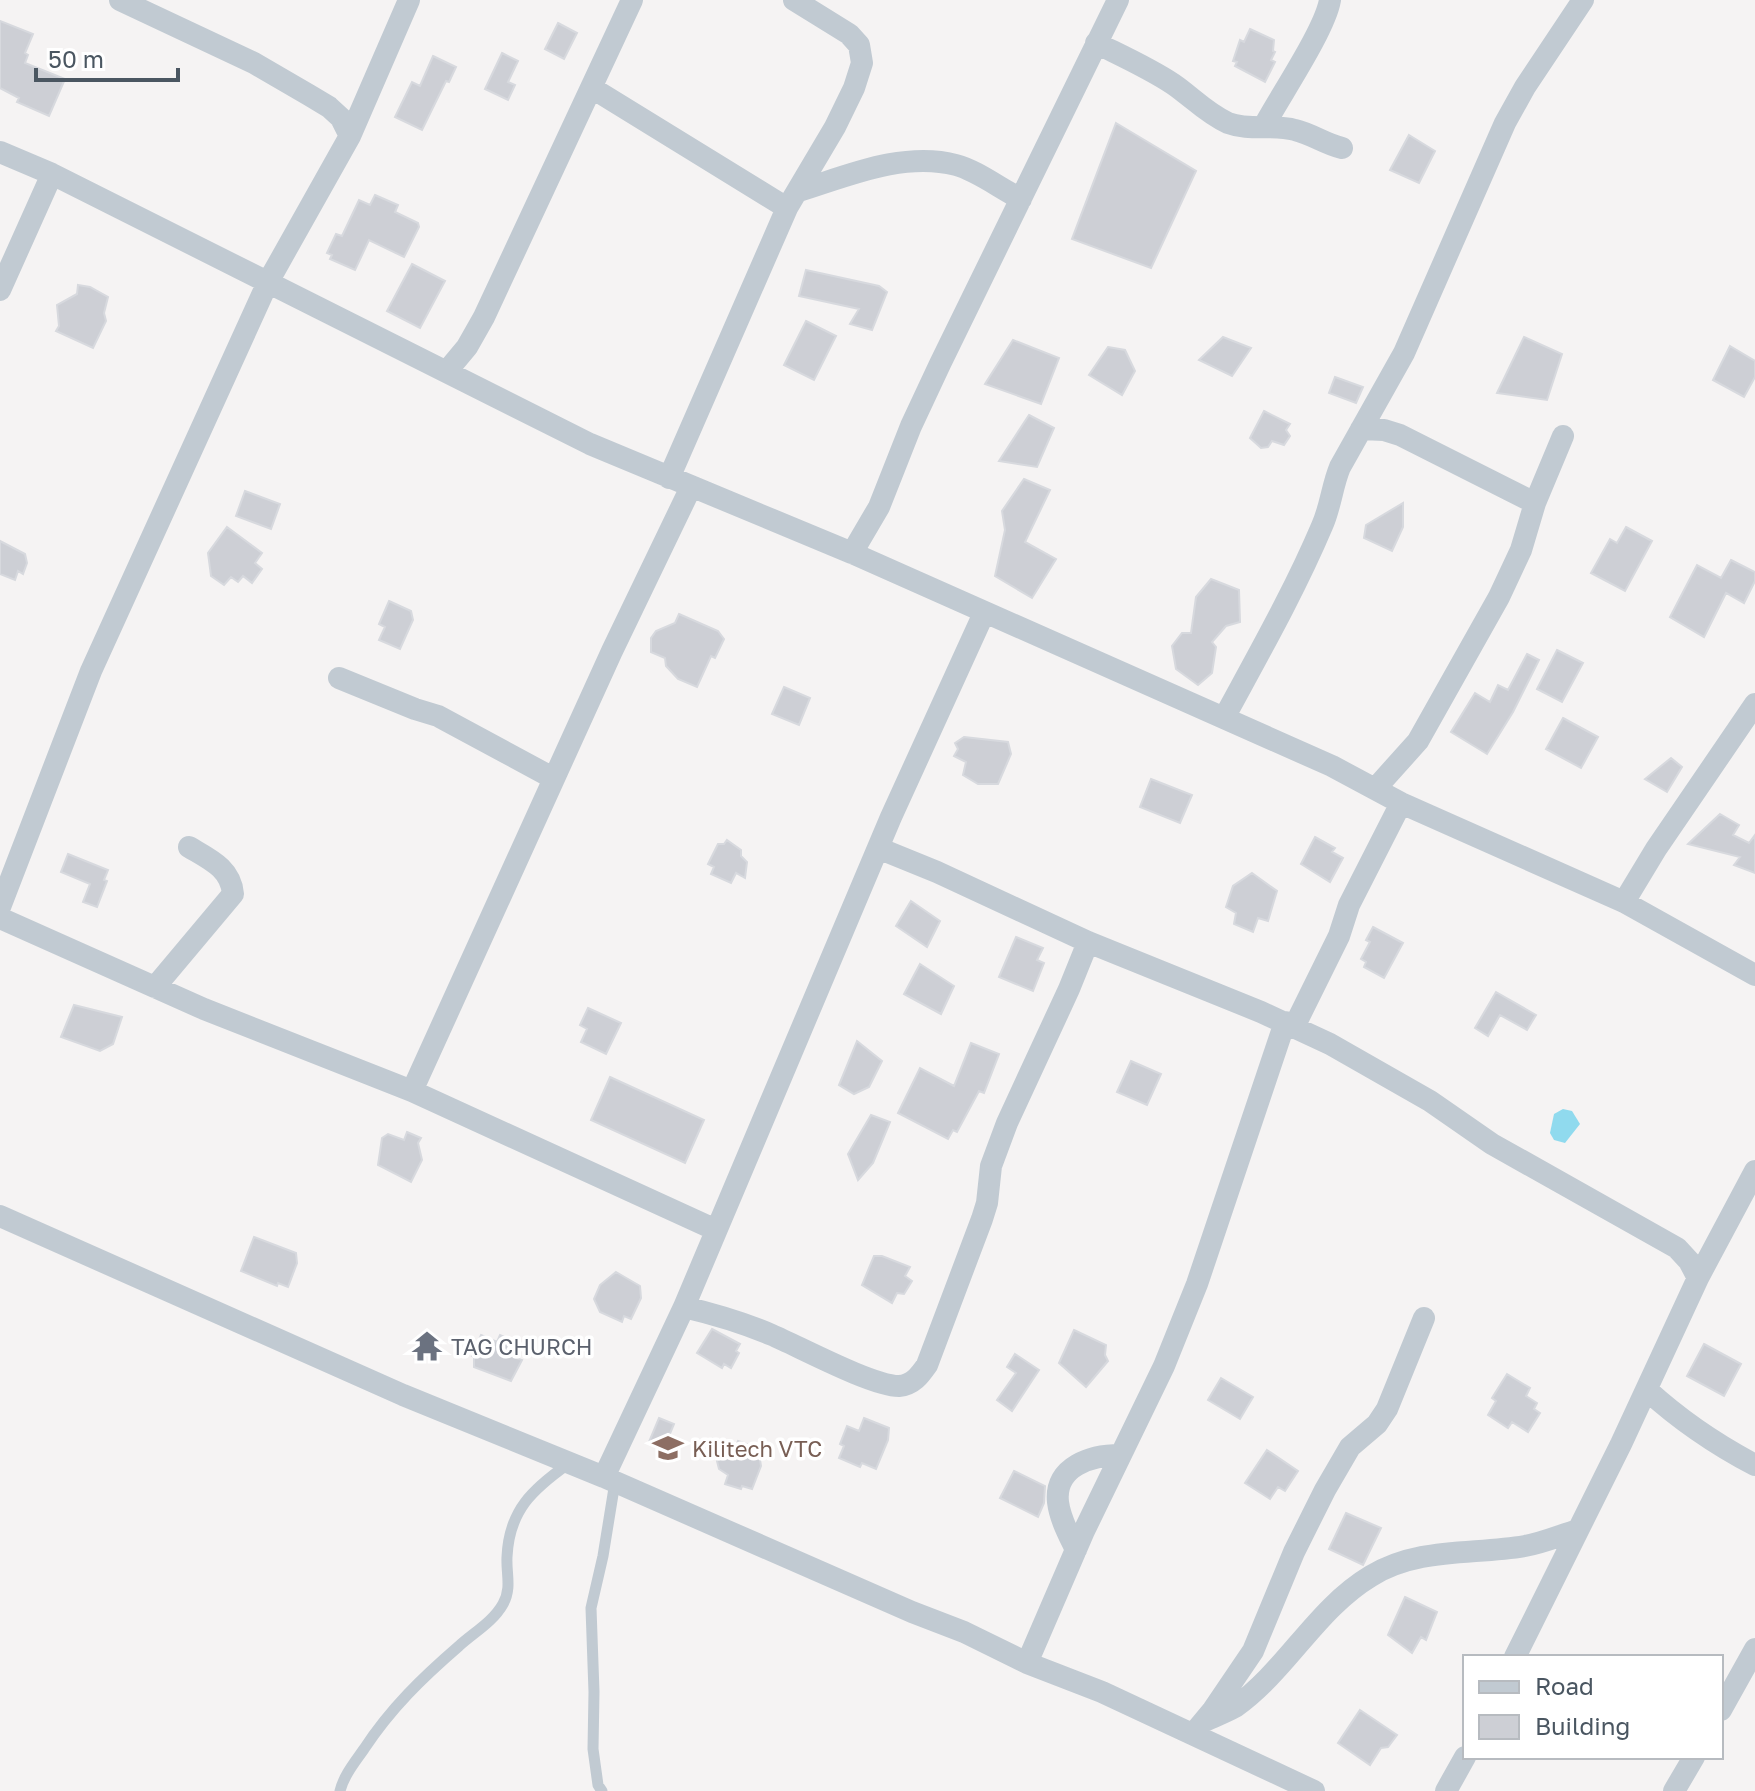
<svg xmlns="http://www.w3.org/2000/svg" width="1755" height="1791" font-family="'Golos Text',sans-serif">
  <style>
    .water { fill: #90daee }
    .building { fill: #cdcfd5; stroke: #d7d9de; stroke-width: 2 }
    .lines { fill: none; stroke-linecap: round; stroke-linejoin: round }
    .lane { stroke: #c1cad2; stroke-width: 11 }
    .street { stroke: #c1cad2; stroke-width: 22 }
    .labels { text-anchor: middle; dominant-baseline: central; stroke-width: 7; stroke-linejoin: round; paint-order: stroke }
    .worship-label { font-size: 22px; fill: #5b616d; stroke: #fff; text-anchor: start }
    .education-label { font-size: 22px; fill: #785e54; stroke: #fff; text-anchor: start }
  </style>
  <rect width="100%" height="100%" fill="#f5f3f3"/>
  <path class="water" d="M1563,1109L1572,1111L1580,1124L1565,1143L1554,1140L1550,1133L1554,1114Z"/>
  <path class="building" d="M0,21L33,34L25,53L28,55L25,63L65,79L49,116L17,102L19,98L0,88Z
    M558,23L577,33L564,59L545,49Z
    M1250,29L1274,40L1273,51L1275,52L1271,60L1275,62L1265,82L1235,66L1237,62L1233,61L1240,40L1244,42Z
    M502,53L518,61L508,82L515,85L508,100L485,89Z
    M433,56L456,67L449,82L446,81L422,130L395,117L412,82L420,86Z
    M1116,123L1196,171L1151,268L1072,239Z
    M1409,135L1435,151L1419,183L1390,170Z
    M375,195L398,205L395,212L418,223L419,227L404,257L369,240L355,270L330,259L332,255L327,253L336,234L342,236L359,200L370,205Z
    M412,264L445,281L420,328L387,311Z
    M806,270L879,286L887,292L872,330L850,324L859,309L799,296Z
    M78,285L90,287L108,297L104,313L106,321L93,348L56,331L59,326L57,305L77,294Z
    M806,321L836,336L814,380L784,365Z
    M1223,337L1251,348L1232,376L1199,360Z
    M1524,337L1562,354L1547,400L1497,393Z
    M1013,340L1059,358L1041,404L985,384Z
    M1730,346L1755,361V377L1744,397L1713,380Z
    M1108,347L1125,350L1135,371L1122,395L1089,375Z
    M1335,377L1363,387L1356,403L1329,393Z
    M1264,411L1290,424L1286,430L1290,436L1284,445L1272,441L1268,447L1261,448L1250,438Z
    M1029,415L1054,428L1037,467L999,461Z
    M1024,479L1050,490L1025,542L1056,559L1032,598L995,576L1005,530L1002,511Z
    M245,491L280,504L271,529L236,516Z
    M1403,503V527L1392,551L1364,538L1366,525Z
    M227,527L262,553L255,563L262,569L252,583L243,576L238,582L231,577L224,585L211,576L208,553Z
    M1626,527L1652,541L1625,591L1591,573L1610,539L1617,543Z
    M0,541L25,554L27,563L23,574L18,571L15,580L0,574Z
    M1731,560L1755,572V581L1744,603L1726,593L1704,637L1670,617L1697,565L1721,578Z
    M1211,579L1239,590L1240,622L1226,626L1212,642L1216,647L1212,673L1198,685L1176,669L1172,646L1182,633H1191L1196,597Z
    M389,601L411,611L413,620L400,649L379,640L385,627L379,624Z
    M679,614L718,631L724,639L715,658L711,656L697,687L678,679L666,666L665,658L651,652V638L656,631L675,623Z
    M1557,650L1583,663L1562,702L1537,689Z
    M1527,654L1539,660L1513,712L1487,754L1451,732L1475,693L1490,702L1498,685L1508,690Z
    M784,687L810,698L799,725L772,714Z
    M1563,718L1598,737L1581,768L1546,749Z
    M964,737L1008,742L1011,754L998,784H978L963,775L966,762L954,756L958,749L955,743Z
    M1671,758L1682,767L1667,792L1645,779Z
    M1151,779L1192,795L1180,823L1140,807Z
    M1720,814L1739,825L1733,835L1749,843L1755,835V873L1734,865L1740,857L1688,844Z
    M1315,837L1335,848L1332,852L1343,858L1330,882L1301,864Z
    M727,840L741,850V856L747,862L745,878L736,873L731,883L711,874L714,867L708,864L718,844H724Z
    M68,854L108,870L104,880L107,881L97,907L83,902L90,884L61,872Z
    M1252,873L1277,891L1268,921L1258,918L1253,932L1234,924L1236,913L1226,907L1233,886Z
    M911,901L940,921L927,947L896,926Z
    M1373,927L1403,943L1384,978L1364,967L1366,962L1361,959L1370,942L1366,940Z
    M1016,937L1043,948L1037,960L1044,963L1033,991L999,977Z
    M920,964L954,986L941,1014L904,994Z
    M1496,992L1536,1015L1527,1030L1500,1015L1488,1036L1475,1028Z
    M74,1005L122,1017L113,1044L100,1051L61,1037Z
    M588,1008L621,1023L606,1054L581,1042L587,1029L580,1025Z
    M857,1041L882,1061L869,1087L854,1094L839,1085Z
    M971,1043L999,1054L984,1093L979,1091L957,1132L953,1130L948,1139L898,1113L920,1068L954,1086Z
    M1131,1061L1161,1074L1147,1105L1117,1092Z
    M610,1077L704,1120L685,1163L591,1120Z
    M871,1115L890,1122L873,1163L858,1180L848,1154Z
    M407,1132L421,1138L418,1143L422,1160L411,1182L378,1165L382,1138L388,1134L404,1140Z
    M254,1237L296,1253L297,1263L288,1287L278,1283L277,1286L241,1271Z
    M874,1256H882L910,1267L905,1276L912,1281L904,1294L897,1293L892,1303L862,1285Z
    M616,1272L640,1286L641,1298L631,1319L624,1316L622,1322L600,1312L594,1299L600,1285Z
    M712,1329L740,1344L736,1351L739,1353L731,1368L724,1364L722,1368L697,1353Z
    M1074,1330L1106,1345L1105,1355L1108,1361L1086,1387L1059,1363Z
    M481,1335L497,1342L500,1335L518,1343L521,1349L516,1358L522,1360L511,1381L474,1367V1357L472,1356Z
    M1704,1344L1741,1364L1724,1396L1687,1376Z
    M1015,1354L1039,1370L1012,1411L997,1400L1016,1373L1007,1367Z
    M1507,1374L1530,1388L1526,1396L1537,1403L1534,1409L1540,1413L1528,1432L1512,1422L1508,1428L1488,1415L1496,1401L1492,1398Z
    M1221,1378L1253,1397L1240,1419L1208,1400Z
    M659,1418L674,1424L664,1448L649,1442Z
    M864,1418L889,1428L888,1440L876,1469L862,1463L860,1467L839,1458L844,1446L840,1444L847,1426L859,1431Z
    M738,1441L758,1448L761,1466L752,1489L742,1486L741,1489L725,1484L728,1475L719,1469L717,1461L724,1442L736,1446Z
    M1267,1450L1298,1471L1285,1491L1278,1487L1270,1499L1245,1483Z
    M1014,1471L1045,1486L1044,1503L1038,1517L1000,1498Z
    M1346,1513L1381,1528L1363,1565L1329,1549Z
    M1405,1597L1437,1612L1426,1640L1421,1637L1412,1653L1388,1635Z
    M1360,1710L1397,1735L1388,1747L1381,1748L1370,1765L1338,1743Z"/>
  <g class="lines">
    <path class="lane" d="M340,1791C344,1775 355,1762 364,1749C391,1708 422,1678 459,1646C473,1633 493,1622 503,1604C512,1588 506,1573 507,1557C509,1510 533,1489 568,1464
      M602,1791L598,1785L593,1749L594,1692L591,1608L603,1556L615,1482"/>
    <path class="street" d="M120,0L254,63L309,95L329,107L341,118L350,136
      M1096,43C1122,56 1149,68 1173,84C1192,97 1206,113 1228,123C1249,131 1273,124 1295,130C1312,134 1325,144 1342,148
      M592,88L787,208
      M1264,126C1280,96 1325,30 1330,0
      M0,152L52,174L590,444L852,553L1332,766L1401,803L1624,902L1755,975
      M799,191C847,176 904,151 956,165C976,170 1001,189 1021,199
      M0,290L52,174
      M447,371L467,347L484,317L632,0
      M1361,429L1384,430L1400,435L1535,503
      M669,478L787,208L835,127L854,88L862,63L859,45L849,34L794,0
      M852,553L879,507L911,426L940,364L1118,0
      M339,678L415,709L438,716L553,778
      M1224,718C1258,655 1294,592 1322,526C1331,506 1332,486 1340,467L1404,353L1505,123L1525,87L1583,0
      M1375,789L1418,741L1499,597L1521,550L1535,503L1563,436
      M878,848L937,872L1088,942L1261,1012L1330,1044L1430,1101L1492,1144L1677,1248L1689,1261L1698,1278
      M1624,902L1656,849L1755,704
      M0,907L91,671L268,282L350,136L409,0
      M0,918L204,1009L412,1091L716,1230
      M155,987L233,894C231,868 209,859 189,847
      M1294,1027L1339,936L1349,905L1401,803
      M412,1091L612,651L691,487
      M0,1216L403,1395L604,1477L912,1612L964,1632L1027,1663L1102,1692L1314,1791
      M684,1307C714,1314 744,1323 772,1335C800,1347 872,1386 899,1386C913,1385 920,1375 927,1365L982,1219L987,1203L991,1166L1007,1123L1069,989L1088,942
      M1647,1390C1681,1421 1715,1444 1755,1465
      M604,1477L684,1307L891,817L984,613
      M1076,1550C1069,1535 1060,1519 1058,1502C1054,1466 1092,1455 1120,1455
      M1515,1657L1621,1444L1698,1278L1755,1171
      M1027,1663L1084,1531L1164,1366L1197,1284L1285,1022
      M1721,1710L1755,1649
      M1207,1720C1216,1716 1226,1712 1235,1707C1287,1670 1316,1609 1371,1576C1418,1547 1473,1555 1525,1546C1543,1543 1561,1535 1578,1530
      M1193,1734L1213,1710L1253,1651L1294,1552L1325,1490L1350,1447L1377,1424L1387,1409L1424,1318
      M1446,1791L1465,1757
      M1674,1791L1694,1757"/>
  </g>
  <defs>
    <g id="temple-bare" transform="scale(2.4)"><path d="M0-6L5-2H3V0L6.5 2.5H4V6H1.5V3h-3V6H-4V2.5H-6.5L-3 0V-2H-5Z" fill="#6b7280" stroke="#fff" stroke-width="2.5" paint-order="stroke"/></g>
    <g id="university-bare" transform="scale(2.4)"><path d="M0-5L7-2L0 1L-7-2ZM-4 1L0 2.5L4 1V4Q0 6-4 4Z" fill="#8d6e63" stroke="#fff" stroke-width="2.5" paint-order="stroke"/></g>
  </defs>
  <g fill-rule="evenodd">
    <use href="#temple-bare" x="427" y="1346"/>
    <use href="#university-bare" x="668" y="1448"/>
  </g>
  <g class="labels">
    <g class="worship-label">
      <text x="451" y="1346">TAG CHURCH</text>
    </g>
    <g class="education-label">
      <text x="692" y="1448">Kilitech VTC</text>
    </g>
  </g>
  <rect x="1463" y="1655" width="260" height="104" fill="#ffffff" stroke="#b7bbc0" stroke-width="2"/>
  <rect x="1479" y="1681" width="40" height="12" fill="#c1cad2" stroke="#b7bbc0" stroke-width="2"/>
  <text x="1535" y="1695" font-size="24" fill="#4a5661">Road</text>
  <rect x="1479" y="1715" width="40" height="24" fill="#cdcfd5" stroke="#b7bbc0" stroke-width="2"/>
  <text x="1535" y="1735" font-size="24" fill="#4a5661">Building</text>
  <path d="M36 68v12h142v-12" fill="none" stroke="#4a5661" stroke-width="4"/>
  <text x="48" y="68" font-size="24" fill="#4a5661" stroke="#ffffff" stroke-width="6" paint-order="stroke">50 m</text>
</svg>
